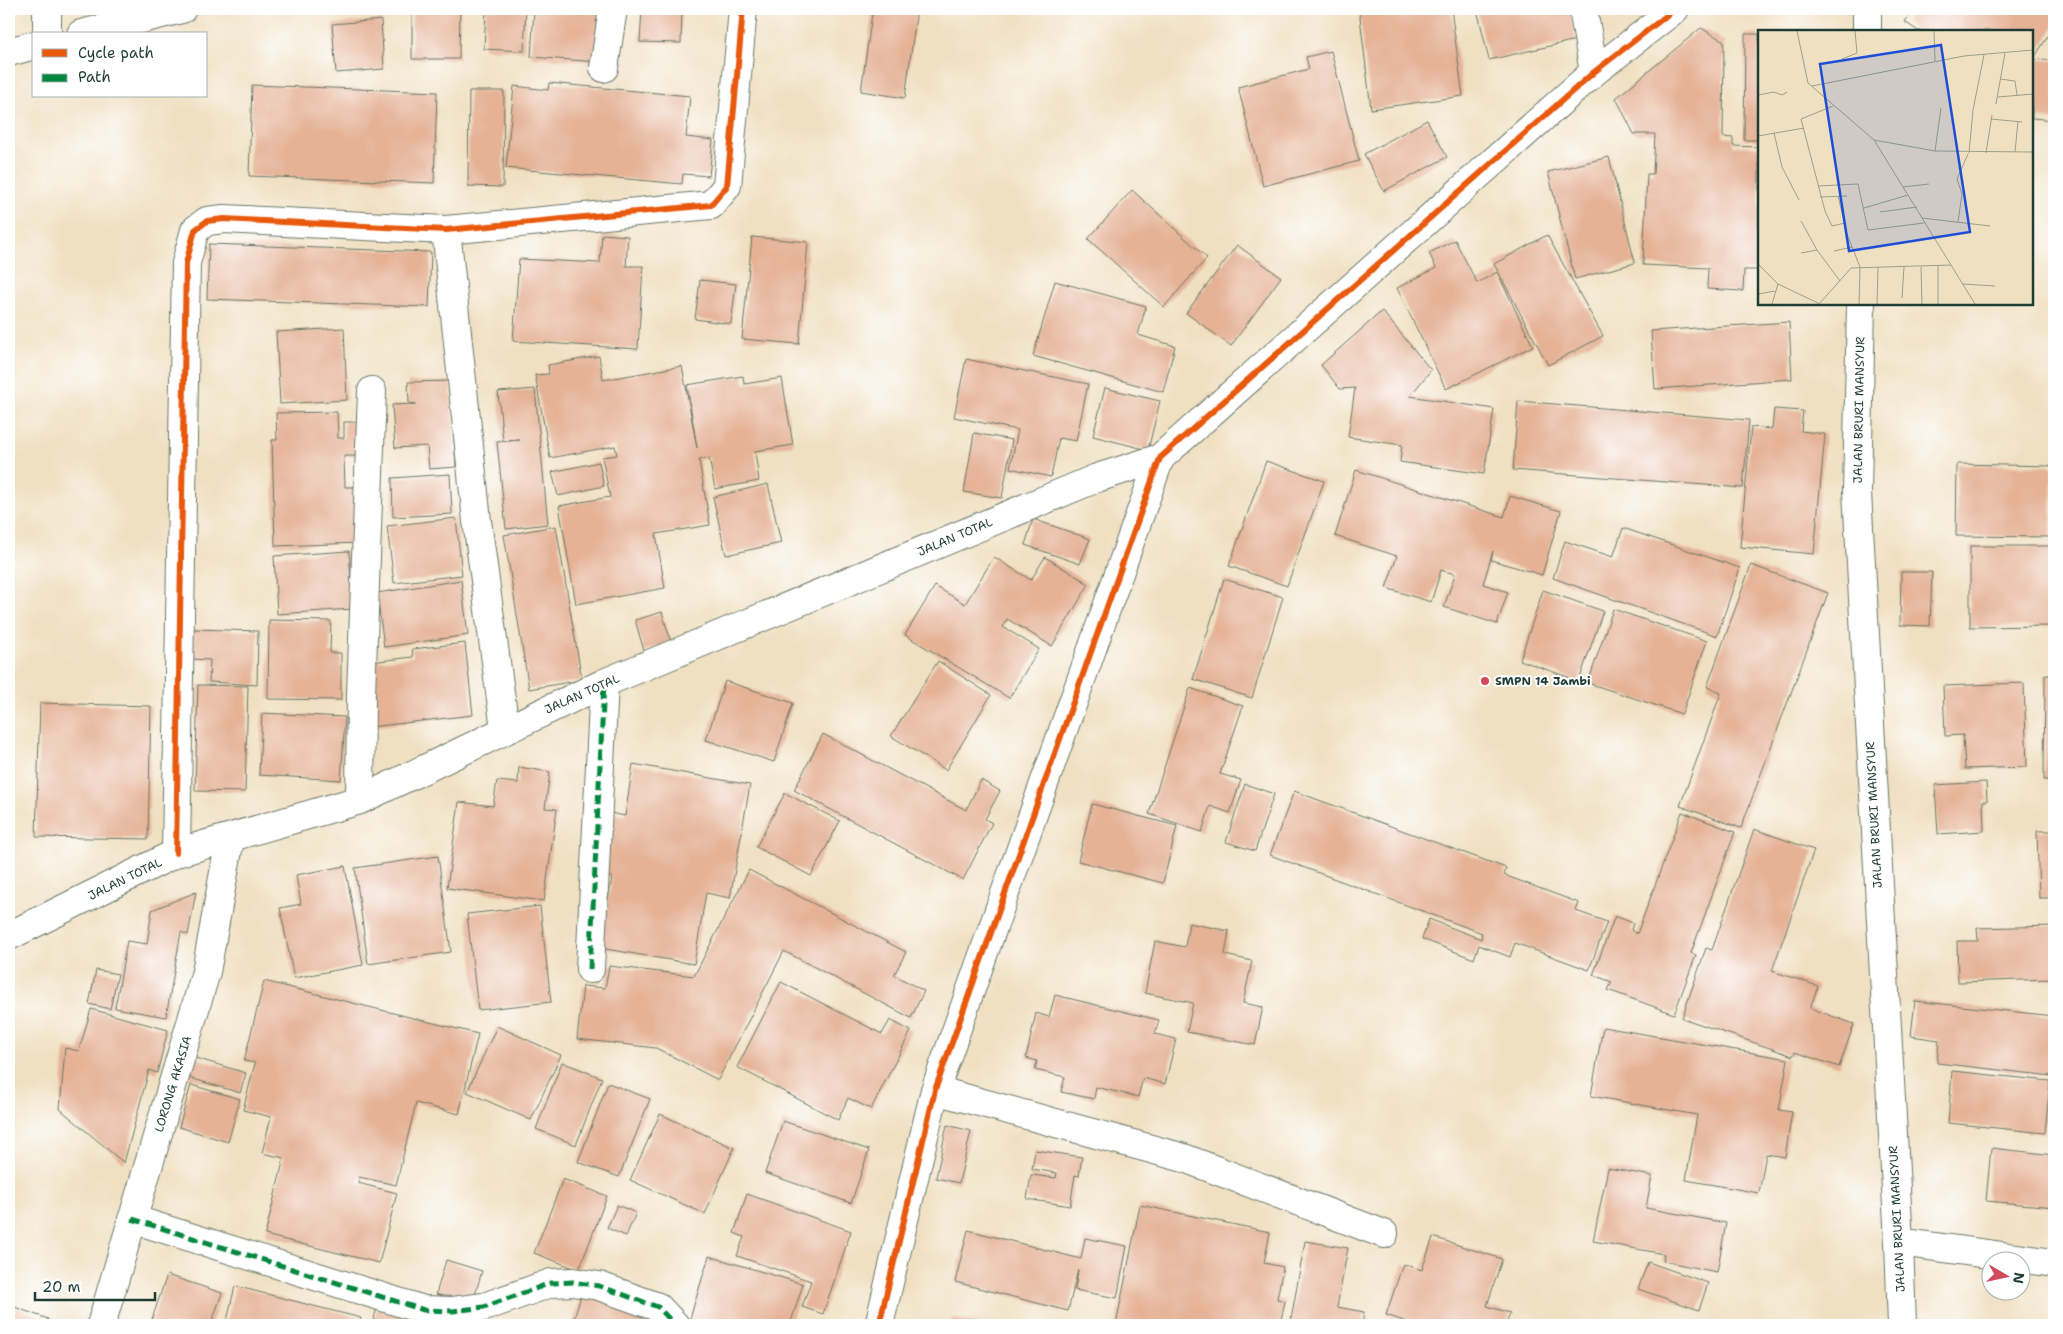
<svg xmlns="http://www.w3.org/2000/svg" width="2063" height="1334" font-family="'Shantell Sans',sans-serif">
  <style>
    .building { fill: #e5b296 }
    .lines { fill: none; stroke-linecap: round; stroke-linejoin: round }
    .street-casing { stroke: #687666; stroke-width: 30 }
    .street { stroke: #fff; stroke-width: 28 }
    .quiet { stroke: #00873e; stroke-width: 5; stroke-dasharray: 10 5; stroke-linecap: butt }
    .cycleway-casing { stroke: #fff; stroke-width: 9 }
    .cycleway { stroke: #e8590c; stroke-width: 6 }
    .poi-dot { fill: #d1495b; stroke: #fff; stroke-width: 2 }
    .labels { text-anchor: middle; dominant-baseline: central; stroke-width: 4; stroke-linejoin: round; paint-order: stroke }
    .street-label { font-size: 12px; fill: #1f3d34; stroke: #fff }
    .poi-label { font-size: 12px; font-weight: bold; fill: #1f3d34; stroke: #fff; text-anchor: start }
    .inset-road { fill: none; stroke: #9c9f89; stroke-width: 1 }
    .view { fill: #1d4ed8; fill-opacity: 0.15; stroke: #1d4ed8; stroke-width: 2.5 }
    .inset-edge { fill: none; stroke: #1f3d34; stroke-width: 2.5 }
  </style>
  <rect width="100%" height="100%" fill="#fff"/>
  <filter id="ink" filterUnits="userSpaceOnUse"><feTurbulence type="fractalNoise" baseFrequency=".02" numOctaves="2"/><feDisplacementMap in="SourceGraphic" scale="10" xChannelSelector="R" yChannelSelector="G"/><feConvolveMatrix kernelMatrix="1 2 1 2 8 2 1 2 1" color-interpolation-filters="sRGB"/></filter>
  <filter id="wash" filterUnits="userSpaceOnUse"><feTurbulence type="fractalNoise" baseFrequency=".0096" numOctaves="4" result="noise"/><feDisplacementMap in="SourceGraphic" scale="20" xChannelSelector="R" yChannelSelector="G"/><feGaussianBlur stdDeviation="1.12" result="paint"/><feColorMatrix in="noise" values="0 0 0 0 0 0 0 0 0 0 0 0 0 0 0 0 0 1.4 0 .05"/><feComposite in="paint" operator="in"/></filter>
  <g filter="url(#wash)">
    <rect width="100%" height="100%" fill="#f0e0c2"/>
    <g id="blocks">
      <path class="building" d="M412,9H460L459,59H412Z
        M486,9H526L524,51L484,49Z
        M534,9H602L598,62L531,57Z
        M642,9H682L681,43L640,42Z
        M867,9H917L905,98L861,91L872,14L866,13Z
        M1359,9H1451L1463,96L1371,109Z
        M1477,9H1569L1576,40L1489,60Z
        M1913,9H2054V27L2032,61V31H1918L1905,22Z
        M381,20L384,69L336,73L332,24Z
        M1701,28L1724,41L1723,137L1733,138V146L1759,147V270H1744L1743,291L1707,289L1708,268L1643,265L1647,174H1653L1655,134H1634L1616,98Z
        M1745,34H1759V140H1744Z
        M1331,51L1359,161L1263,186L1238,87L1309,69L1306,57Z
        M2034,59L2054,61V120L2032,118V82Z
        M549,83L690,96L686,137L713,140L709,176L683,174L682,184L506,168L514,86L548,90Z
        M252,85L437,92L434,183L249,176Z
        M469,91H504L503,187L468,186Z
        M1427,120L1447,157L1384,191L1364,154Z
        M1609,157L1635,263L1575,279L1548,172Z
        M1132,190L1207,258L1164,307L1088,239Z
        M602,234L628,236L626,266H643L638,349L513,341L519,259L600,263Z
        M1547,235L1603,336L1548,365L1494,264Z
        M752,237L808,242L799,344L742,339Z
        M1455,240L1477,283L1497,272L1533,346L1446,389L1397,288L1436,268L1429,253Z
        M209,244L431,252L429,307L207,299Z
        M1237,245L1281,277L1231,346L1186,313Z
        M700,280L736,284L731,324L695,319Z
        M1055,281L1146,306L1138,335L1175,346L1163,392L1033,356Z
        M1382,311L1431,370L1410,396L1494,409L1484,474L1400,462L1402,445L1348,437L1355,388L1340,389L1321,365Z
        M1789,322L1792,379L1655,389L1651,331Z
        M344,328L347,400L280,404L276,332Z
        M599,356L603,380L682,366L697,448L687,385L743,376L744,384L782,378L793,445L755,451L759,481L715,489L709,458L699,460L710,525L656,534L665,588L576,604L559,506L610,497L602,457L617,455L615,446L550,458L535,375L549,374L548,365Z
        M966,359L1088,384L1076,441L1059,438L1051,477L1010,468L1018,430L954,417Z
        M450,381L456,467L429,469L427,446L395,448L392,405L416,404L409,403L408,382Z
        M1105,388L1160,401L1148,450L1093,436Z
        M535,389L548,524L506,529L497,442L520,440L503,441L498,392Z
        M1518,401L1749,420L1743,488L1513,470Z
        M1774,409L1803,411L1801,431L1825,434L1814,554L1740,547L1751,427L1772,429Z
        M337,412L338,438H344V422H358L357,456H344L345,487H359L360,543L275,546L272,440H277L276,413Z
        M974,433L1012,440L1002,498L964,492Z
        M1266,461L1324,481L1287,586L1229,566Z
        M599,462L604,486L558,496L552,472Z
        M1957,464L2052,466L2051,537L1956,536Z
        M1356,470L1504,517L1510,496L1561,511L1542,575L1491,560L1493,551L1483,584L1508,592L1497,624L1444,607L1455,574L1441,570L1431,602L1386,588L1397,556L1335,536Z
        M450,474L452,514L393,517L392,478Z
        M768,484L781,543L726,555L713,497Z
        M456,518L462,575L394,583L387,526Z
        M1033,519L1090,539L1080,564L1025,545Z
        M556,526L582,680L529,689L504,535Z
        M1623,528L1740,568L1717,636L1553,578L1565,541L1613,557Z
        M1970,546H2054V626L1970,627Z
        M349,551L353,609L277,614L274,556Z
        M994,557L1031,580L1045,557L1089,584L1052,646L1007,619L1003,627L1039,649L1009,698L905,635L935,586L965,604Z
        M1751,565L1828,593L1741,828L1680,806L1721,693L1707,687Z
        M1901,572H1932L1930,626L1900,625Z
        M1224,579L1283,597L1252,698L1193,679Z
        M461,580L468,635L384,647L377,593Z
        M1543,590L1603,611L1579,681L1520,660Z
        M1613,609L1707,641L1682,714L1588,683Z
        M662,612L671,642L644,651L635,620Z
        M269,620L331,621L330,653H341V700L268,699Z
        M194,629L258,631L257,685L209,682L210,660L192,659Z
        M465,643L473,715L370,727L362,663L413,657L412,649Z
        M938,661L991,695L946,770L891,736Z
        M2045,675H2054V780H2044Z
        M725,681L793,703L774,762L706,740Z
        M2024,683L2027,767L1965,769L1963,735L1945,736L1943,686Z
        M198,685L248,686L245,792L195,791Z
        M1190,688L1243,706L1220,774L1241,780L1230,813L1210,806L1202,832L1149,814Z
        M40,703L151,706L148,839L36,837Z
        M262,713L345,717L341,780L259,775Z
        M823,734L966,810L981,780L1000,791L985,819L992,823L963,880L794,790Z
        M633,764L750,785L730,898L706,893L694,964L600,948L612,877L600,875L610,813L625,816Z
        M519,767L550,772L545,808L557,809L544,901L447,888L459,802L493,806L497,781L518,783Z
        M1986,782L1987,801H1983L1984,831L1938,834L1935,785Z
        M1245,784L1274,794L1255,851L1226,842Z
        M1294,791L1506,868L1504,875L1579,903L1576,911L1607,922L1589,970L1515,943L1510,957L1479,945L1474,959L1422,939L1429,919L1481,939L1482,933L1270,855Z
        M785,793L840,821L811,876L756,847Z
        M1092,804L1177,826L1163,883L1078,861Z
        M1682,812L1735,832L1691,953L1696,955L1674,1014L1608,990L1612,982L1593,975L1615,916L1633,923L1631,930L1637,934Z
        M1754,829L1814,850L1772,971L1818,986L1810,1008L1854,1024L1839,1067L1795,1052L1793,1056L1682,1018L1706,948L1712,950Z
        M2037,831H2054V898H2039Z
        M438,856L451,952L368,964L355,868Z
        M345,866L363,965L294,978L280,908L301,904L296,875Z
        M749,870L906,952L894,975L924,991L911,1018L784,951L718,1080L656,1048L577,1039L583,986L605,988L609,966L694,976Z
        M196,892L188,935L181,932L166,1017L115,1008L127,941L147,944L152,910Z
        M540,906L551,1002L478,1010L467,914Z
        M1189,923L1229,931L1225,955L1252,961L1243,1003L1263,1007L1255,1045L1187,1032L1193,1003L1145,993L1155,941L1185,947Z
        M2054,926V979L1958,982L1957,941H1978L1977,928Z
        M96,970L118,974L110,1009L89,1004Z
        M264,981L478,1034L459,1114L416,1103L396,1185L359,1177L358,1183L397,1193L379,1263L265,1235L284,1158L262,1153L271,1117L243,1110L255,1063L244,1061Z
        M781,982L882,1034L890,1020L911,1031L871,1109L848,1098L838,1120L737,1067Z
        M1055,995L1159,1020L1155,1034L1176,1039L1165,1084L1143,1078L1138,1097L1096,1087L1094,1099L1061,1092L1065,1077L1035,1070L1037,1061L1026,1058L1036,1013L1049,1017Z
        M1915,1001L2054,1016L2052,1076L1937,1063L1939,1040L1911,1036Z
        M91,1009L168,1030L157,1073L149,1070L124,1163L60,1109L65,1048L79,1051Z
        M497,1026L561,1055L531,1120L467,1092Z
        M1603,1027L1788,1059L1779,1110L1792,1112L1785,1157L1766,1154L1759,1193L1686,1180L1697,1115L1591,1096Z
        M192,1057L246,1073L240,1093L187,1077Z
        M562,1062L602,1078L576,1145L536,1129Z
        M1952,1071L2050,1081L2045,1133L1948,1123Z
        M608,1083L650,1099L619,1177L578,1162Z
        M191,1085L240,1099L228,1142L179,1127Z
        M660,1114L734,1148L705,1214L630,1180Z
        M783,1121L869,1150L851,1203L765,1173Z
        M947,1125L971,1131L959,1183L936,1178Z
        M1991,1148L2054,1155V1207L1986,1201Z
        M1035,1150L1082,1157L1079,1176L1075,1175L1070,1206L1027,1199L1031,1175L1056,1178L1057,1173L1032,1169Z
        M1608,1168L1652,1176L1646,1208L1726,1223L1717,1272L1663,1261L1664,1254L1593,1241Z
        M563,1179L607,1196L579,1270L534,1253Z
        M747,1194L851,1231L823,1314L802,1307L811,1281L737,1256L744,1237L734,1233Z
        M617,1205L636,1213L626,1236L607,1228Z
        M1140,1205L1270,1232L1264,1263L1283,1267L1277,1299L1285,1301L1280,1325H1116Z
        M968,1230L1081,1259L1085,1238L1127,1246L1117,1298L1075,1290L1078,1270L1068,1311L955,1282Z
        M1433,1237L1502,1259L1487,1306L1510,1313L1506,1325H1416L1386,1315L1403,1264L1422,1270Z
        M1305,1241L1348,1248L1337,1307L1364,1312L1362,1325H1290Z
        M709,1256L803,1284L790,1325H688Z
        M446,1260L482,1271L472,1305L436,1294Z
        M1648,1262L1708,1283L1699,1310L1638,1289Z
        M167,1275L222,1293L211,1325H160L151,1322Z
        M235,1286L361,1318L359,1325H226Z
        M582,1293L661,1317L659,1325H572Z
        M9,1305L48,1319L46,1325H9Z
        M377,1308L421,1322L420,1325H372Z
        M952,1318L982,1324V1325H951Z"/>
    </g>
  </g>
  <g filter="url(#ink)">
    <use href="#blocks" fill-opacity="0" stroke="#687666" stroke-width="1"/>
    <g class="lines">
      <g class="street-casing">
        <path id="street" d="M47,9V34
          M1583,9L1594,72
          M1867,31V9
          M81,34L182,9
          M9,52L34,45
          M604,68L613,9
          M446,230L477,521L505,729
          M1861,304L1857,492L1899,1242L1902,1325
          M360,800L361,695L372,391
          M176,853L186,263L195,230L207,221L224,219L446,230L711,205L727,186L743,9
          M9,936L176,853L360,800L604,683L1097,478L1160,458
          M590,969L604,683
          M935,1090L1184,1158L1384,1234
          M132,1219L424,1310L453,1311L484,1307L551,1283L573,1282L599,1286L658,1307L675,1325
          M1899,1242L2054,1263
          M101,1325L206,972L230,839
          M879,1325L935,1090L1160,458L1594,72L1675,9"/>
      </g>
      <use href="#street" class="street"/>
      <path class="quiet" d="M590,969L604,683
        M132,1219L424,1310L453,1311L484,1307L551,1283L573,1282L599,1286L658,1307L675,1325"/>
      <g class="cycleway-casing">
        <path id="cycleway" d="M176,853L186,263L195,230L207,221L224,219L446,230L711,205L727,186L743,9
          M879,1325L935,1090L1160,458L1594,72L1675,9"/>
      </g>
      <use href="#cycleway" class="cycleway"/>
    </g>
  </g>
  <circle class="poi-dot" cx="1485" cy="681" r="5"/>
  <g class="labels">
    <g class="street-label">
      <text transform="translate(1859 410) rotate(-89)">JALAN BRURI MANSYUR</text>
      <text transform="translate(955 537) rotate(-23)">JALAN TOTAL</text>
      <text transform="translate(582 694) rotate(-24)">JALAN TOTAL</text>
      <text transform="translate(1874 815) rotate(-93)">JALAN BRURI MANSYUR</text>
      <text transform="translate(125 879) rotate(-26)">JALAN TOTAL</text>
      <text transform="translate(173 1084) rotate(-73)">LORONG AKASIA</text>
      <text transform="translate(1897 1219) rotate(-93)">JALAN BRURI MANSYUR</text>
    </g>
    <g class="poi-label">
      <text x="1495" y="681">SMPN 14 Jambi</text>
    </g>
  </g>
  <g transform="translate(1758 30)">
    <rect width="275" height="275" fill="#f0e0c2"/>
    <path class="inset-road" d="M39,1L50,53L116,110L177,121L275,122M176,1L177,31M84,29L99,23L97,1M242,49L257,51L259,65M54,56L206,26L275,20M0,65L16,62L24,65L29,62M240,67L275,64M238,74L247,23M75,76L43,89L67,181L74,196L87,193M233,89L264,92M16,103L24,137L41,170M0,106L46,98M116,110L217,274M177,121L183,78M257,122L260,91M211,123L215,80L226,25M228,123L234,85M60,156L100,154L110,200L166,193M145,157L171,154M80,166L89,204L102,237L101,274M62,167L89,166M106,178L150,165M122,182L159,177M164,188L232,196M43,191L59,220L82,251M200,192L204,164L199,149L210,124M76,221L94,217M43,223L59,220M0,234L20,254L62,274M180,236V274M163,237L164,274M205,254L237,256M0,264L17,261M144,268L146,237M62,273L93,238L193,235M14,274L20,254M119,274L120,237"/>
    <path class="view" d="M183,15L212,202L91,221L62,34Z"/>
    <rect width="275" height="275" class="inset-edge"/>
  </g>
  <rect width="2063" height="1334" fill="none" stroke="#fff" stroke-width="30"/>
  <rect x="32" y="32" width="175" height="65" fill="#ffffff" stroke="#a5b1ae"/>
  <rect x="42" y="49" width="25" height="8" fill="#e8590c" stroke="#a5b1ae"/>
  <text x="78" y="58" font-size="15" fill="#1f3d34">Cycle path</text>
  <rect x="42" y="74" width="25" height="8" fill="#00873e" stroke="#a5b1ae"/>
  <text x="78" y="82" font-size="15" fill="#1f3d34">Path</text>
  <g transform="translate(2006 1276) rotate(99)"><circle r="24" fill="#ffffff" stroke="#a5b1ae"/>
  <path d="M0-4L9 19L0 12L-9 19Z" fill="#d1495b"/>
  <text y="-8" font-size="14" font-weight="bold" text-anchor="middle" fill="#1f3d34">N</text>
  </g>
  <path d="M35 1292v8h120v-8" fill="none" stroke="#1f3d34" stroke-width="2.5"/>
  <text x="42" y="1292" font-size="15" fill="#1f3d34" stroke="#ffffff" stroke-width="4" paint-order="stroke">20 m</text>
</svg>
